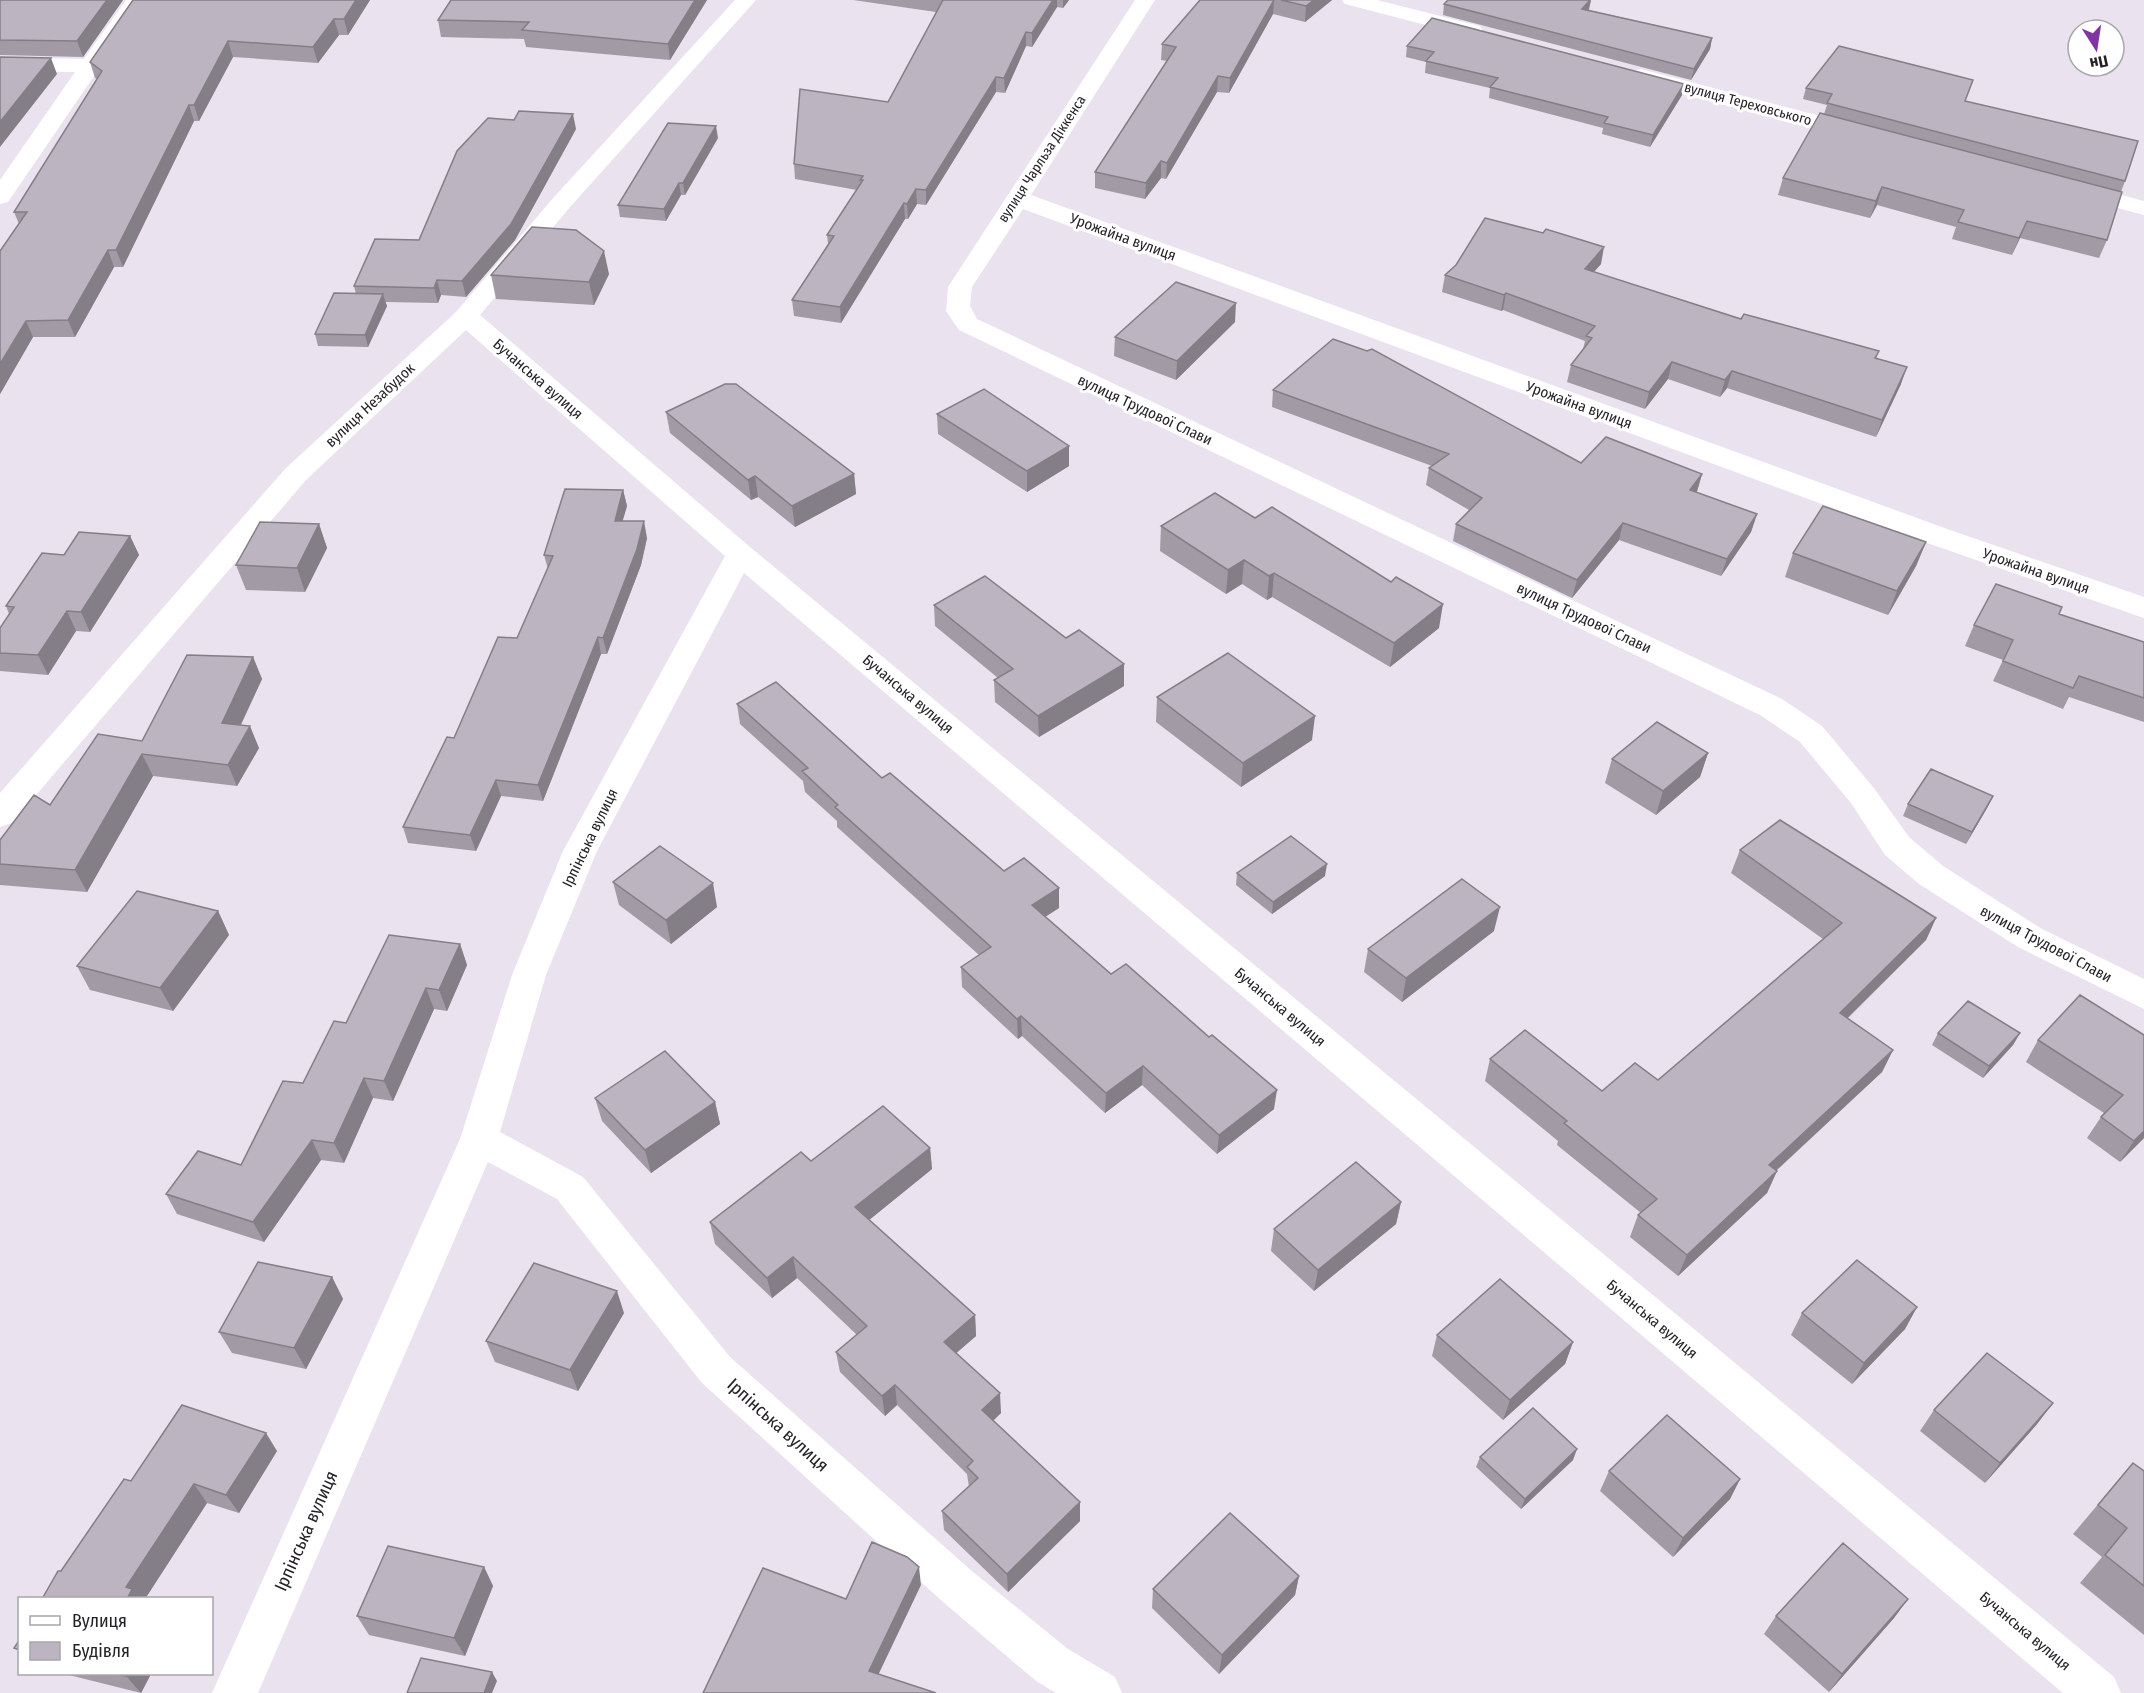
<svg xmlns="http://www.w3.org/2000/svg" width="2144" height="1693" font-family="'Fira Sans Condensed',sans-serif">
  <style>
    .lines { fill: none; stroke-linecap: round; stroke-linejoin: round }
    .minor { fill: #fff; fill-rule: evenodd }
    .wall { fill: #a29ba5 }
    .shaded-wall { fill: #847e86 }
    .building { fill: #bcb4c0; stroke: #847e86; stroke-width: 1.5 }
    .labels { text-anchor: middle; dominant-baseline: central; stroke-width: 6; stroke-linejoin: round; paint-order: stroke }
    .far-street-label { font-size: 14px; fill: #252226; stroke: #fff }
    .street-label { font-size: 15px; fill: #252226; stroke: #fff }
    .near-street-label { font-size: 18px; fill: #252226; stroke: #fff }
  </style>
  <rect width="100%" height="100%" fill="#eae2ef"/>
  <g class="lines">
    <path class="minor" d="M126,0H146L8,202L0,204V180L75,72L0,71V57L84,59Z
      M735,0H756L570,207L480,315L750,547L2114,1677L2121,1693H2063L744,573L597,851L546,975L500,1132L583,1177L730,1357L973,1572L1068,1649L1115,1677L1122,1693H1056L1036,1681L943,1602L702,1383L557,1199L488,1162L258,1693H212L460,1139L512,975L563,851L725,556L466,330L306,480L12,823L0,827V793L286,468L457,311L554,197Z
      M1135,0H1155L1031,195L1950,530L2144,597V618L1930,544L1023,209L972,287L970,306L977,319L1782,699L1822,726L1873,787L1909,837L1943,866L2042,929L2144,979V1009L2018,947L1919,884L1885,855L1851,803L1800,742L1760,715L959,330L946,311L948,287Z
      M1342,0H1377L1480,26L1483,31L1480,36L1472,37L1345,4Z
      M1641,69L1866,128L1869,133L1866,138L1858,140L1633,81L1630,76L1633,71Z
      M2076,183L2144,201V215L2068,195L2064,190L2068,185Z"/>
  </g>
  <path class="wall" d="M0,0H123L83,57L0,55Z
    M133,0H370L348,35H339L318,63L233,57L199,121H194L123,267H114L75,337H33L0,394V251L19,224L14,212L97,79L95,78L90,62Z
    M707,0L670,60L526,47L524,39L441,37L438,20Z
    M853,0H1069L1063,8L1057,7L1032,47L1026,46L1005,93L996,92L926,205L917,204L908,219H905L841,323L794,316L792,300L828,244L827,235L857,190L795,179L794,164L888,102L936,12Z
    M1200,0H1332L1305,22L1273,14L1229,93L1217,92L1166,179L1161,178L1145,199L1095,188V172L1167,61L1161,60L1162,44Z
    M1591,0L1589,10L1712,38L1710,49L1691,80L1443,15L1444,4Z
    M1407,46L1682,95L1650,147L1602,134L1603,128L1489,98L1490,88L1425,73L1426,62L1406,57Z
    M1806,88L1966,101L2125,181L2121,192L2107,240L2099,258L2020,238L2012,255L1952,239L1956,227L1877,205L1870,218L1778,195L1783,178L1824,114L1827,105L1803,99Z
    M576,129L515,240L466,297L441,295L438,303L385,302L387,306L368,347L318,346L315,334L356,294L354,286Z
    M718,138L685,195H681L666,221L620,217L618,205Z
    M1601,264L1594,272L1741,319L1879,351L1876,359L1901,384L1876,437L1727,388L1720,397L1668,379L1645,409L1567,382L1571,365L1583,349L1585,341L1503,310L1501,311L1442,292L1445,275Z
    M609,274L594,305L496,299L491,275Z
    M1235,322L1176,380L1114,356L1115,337Z
    M1273,390L1581,463L1702,474L1697,492L1757,514L1751,532L1721,576L1619,540L1572,598L1453,541L1456,524L1469,510L1426,485L1429,468L1432,466L1272,407Z
    M666,412L854,474L856,494L795,527L758,497L751,500L670,433Z
    M937,414L1069,446V466L1027,492L938,434Z
    M623,490L627,506L622,521L647,538L641,565L607,654H601L543,801L501,796L476,851L408,843L403,827L454,738L517,638L548,569L544,555Z
    M1255,518L1439,628L1390,667L1272,597L1267,600L1242,584L1226,594L1160,551L1161,526Z
    M319,524L327,548L305,592L246,590L236,565Z
    M130,536L139,555L90,632L76,631L48,675L0,671V628L9,614L6,606L64,555Z
    M1926,542L1916,566L1888,615L1785,577L1793,553Z
    M934,605L1066,638L1124,686L1039,737L995,702L994,680L998,678L935,626Z
    M2059,614L2144,642V722L2069,697L2063,709L1993,681L2003,660L1965,646L1974,625Z
    M253,657L262,679L241,725L259,748L237,786L153,776L87,892L0,885V840L142,741Z
    M1157,697L1312,740L1241,787L1156,722Z
    M737,704L882,778L1004,871L1059,888V908L1045,917L1111,974L1274,1109L1217,1154L1142,1085L1105,1113L1022,1036L1018,1039L962,987L961,967L979,955L837,827V821L805,792L803,781L740,724Z
    M1708,753L1700,777L1656,815L1605,783L1612,759Z
    M1993,796L1987,808L1966,844L1903,816L1908,804Z
    M1740,850L1936,918L1926,940L1848,1018L1893,1050L1882,1072L1776,1171H1777L1767,1193L1678,1276L1630,1237L1638,1215L1641,1213L1557,1145L1558,1141L1485,1081L1490,1059L1602,1091L1658,1080L1823,939L1731,873Z
    M1237,873L1325,876L1272,914L1236,885Z
    M613,882L717,907L671,944L619,905Z
    M218,911L229,935L173,1011L90,990L77,966Z
    M1494,931L1402,1002L1364,972L1368,949Z
    M460,944L467,965L447,1011L434,1009L393,1101L373,1098L344,1163L321,1160L264,1242L177,1214L166,1194L241,1165L303,1083Z
    M2080,995L2144,1138L2120,1162L2087,1138L2101,1117L2104,1113L2026,1062L2038,1040Z
    M1938,1033H2020L2013,1045L1983,1078L1932,1045Z
    M595,1098L715,1102L720,1124L651,1173L602,1121Z
    M930,1148L932,1169L869,1220L975,1315L976,1336L956,1353L1001,1413L993,1421L1080,1521L1008,1592L944,1530L942,1511L969,1487L967,1474L897,1405L885,1416L840,1372L836,1352L857,1335L797,1278L772,1298L715,1244L710,1222L811,1161Z
    M1401,1202L1396,1224L1314,1291L1271,1251L1274,1229Z
    M332,1277L343,1299L306,1369L232,1353L219,1332Z
    M1917,1307L1905,1329L1852,1384L1791,1335L1802,1313Z
    M624,1313L578,1391L495,1362L486,1341Z
    M1437,1335L1573,1342L1565,1364L1503,1420L1432,1356Z
    M2053,1403L2037,1424L1985,1483L1920,1431L1934,1410Z
    M277,1451L239,1513L207,1503L145,1599H42L61,1571L131,1481Z
    M1480,1457L1573,1460L1521,1509L1476,1467Z
    M2133,1463L2144,1471V1635L2080,1583L2102,1557L2073,1534Z
    M1609,1471L1740,1479L1730,1499L1673,1557L1600,1491Z
    M484,1567L493,1586L465,1656L369,1635L357,1616Z
    M1299,1576L1295,1595L1219,1674L1152,1608L1153,1589Z
    M1908,1599L1894,1618L1829,1692L1764,1634L1776,1616Z
    M65,1674H151L141,1693Z"/>
  <path class="shaded-wall" d="M107,0H123L83,57L77,41Z
    M356,0H370L348,35L344,19Z
    M695,0H707L670,60L668,44Z
    M1053,0H1057V7L1032,47V33Z
    M1063,0H1069L1063,8Z
    M1274,0L1273,14L1229,93L1230,78Z
    M1314,0H1332L1305,22L1306,6Z
    M1591,0L1588,11L1582,9Z
    M334,19L339,35L318,63L313,47Z
    M1026,32V46L1005,93L1004,78Z
    M1712,38L1710,49L1691,80L1694,69Z
    M228,41L233,57L199,121L194,105Z
    M51,58L57,74L0,147V122Z
    M1218,76L1217,92L1166,179L1167,163Z
    M996,77V92L926,205V190Z
    M1684,84L1682,95L1650,147L1653,135Z
    M189,105L194,121L123,267L116,250Z
    M573,114L576,129L515,240L466,297L462,281Z
    M716,126L718,138L685,195L683,183Z
    M1161,161V178L1145,199L1146,183Z
    M679,183L681,195L666,221L664,209Z
    M1882,187L1877,205L1870,218L1876,201Z
    M916,189L917,204L908,219L907,204Z
    M904,203L905,219L841,323L840,307Z
    M2027,221L2020,238L2012,255L2019,238Z
    M1604,247L1601,264L1582,285L1585,269Z
    M108,250L114,267L75,337L68,320Z
    M604,251L609,274L594,305L589,282Z
    M437,280L441,295L438,303L434,288Z
    M1506,293L1503,310L1501,311L1504,295Z
    M383,294L387,306L368,347L365,335Z
    M1236,303L1235,322L1176,380L1177,361Z
    M26,321L33,337L0,394V364Z
    M1672,362L1668,379L1645,409L1649,392Z
    M1907,367L1901,384L1876,437L1882,420Z
    M1732,371L1727,388L1720,397L1725,380Z
    M1069,446V466L1027,492V471Z
    M854,474L856,494L795,527L792,506Z
    M1702,474L1697,491L1686,508L1690,490Z
    M755,476L758,497L751,500L748,480Z
    M623,490L627,506L618,537L615,521Z
    M1757,514L1751,532L1721,576L1727,559Z
    M644,521L647,538L641,565L607,654L603,638Z
    M1623,523L1619,540L1572,598L1577,580Z
    M319,524L327,548L305,592L297,568Z
    M130,536L139,555L90,632L81,612Z
    M1926,542L1916,566L1888,615L1897,591Z
    M1244,560L1242,584L1226,594L1228,570Z
    M1274,573L1272,597L1267,600L1269,576Z
    M1443,604L1439,628L1390,667L1394,643Z
    M67,611L76,631L48,675L38,655Z
    M598,637L601,654L543,801L538,785Z
    M253,657L262,679L231,745L222,723Z
    M1124,664V686L1039,737L1038,716Z
    M1315,716L1312,740L1241,787L1243,763Z
    M250,726L259,748L237,786L228,765Z
    M1708,753L1700,777L1656,815L1663,791Z
    M142,754L153,776L87,892L75,870Z
    M496,780L501,796L476,851L470,835Z
    M1993,796L1987,808L1966,844L1972,832Z
    M1327,864L1325,876L1272,914L1273,902Z
    M713,883L717,907L671,944L666,920Z
    M1059,888V908L1032,925V905Z
    M1500,907L1494,931L1402,1002L1406,978Z
    M218,911L229,935L173,1011L160,988Z
    M1936,918L1926,940L1830,1035L1840,1013Z
    M460,944L467,965L447,1011L439,990Z
    M426,988L434,1009L393,1101L384,1081Z
    M1021,1016L1022,1036L1018,1039L1017,1019Z
    M2020,1033L2013,1045L1983,1078L1989,1066Z
    M1893,1050L1882,1072L1759,1186L1769,1165Z
    M1143,1066L1142,1085L1105,1113L1106,1093Z
    M364,1078L373,1098L344,1163L334,1143Z
    M1277,1090L1274,1109L1217,1154L1219,1135Z
    M715,1102L720,1124L651,1173L645,1150Z
    M2144,1131V1138L2120,1162L2134,1141Z
    M312,1140L321,1160L264,1242L253,1222Z
    M930,1148L932,1169L858,1229L855,1207Z
    M1777,1171L1767,1193L1678,1276L1687,1255Z
    M1401,1202L1396,1224L1314,1291L1318,1270Z
    M793,1257L797,1278L772,1298L767,1278Z
    M332,1277L343,1299L306,1369L294,1348Z
    M617,1291L624,1313L578,1391L570,1370Z
    M1917,1307L1905,1329L1852,1384L1864,1363Z
    M975,1315L976,1336L946,1362L944,1342Z
    M1573,1342L1565,1364L1503,1420L1510,1400Z
    M895,1385L897,1405L885,1416L882,1396Z
    M1000,1393L1001,1413L983,1430L982,1410Z
    M2053,1403L2037,1424L1985,1483L2000,1463Z
    M266,1433L277,1451L239,1513L226,1495Z
    M1577,1449L1573,1460L1521,1509L1525,1499Z
    M1740,1479L1730,1499L1673,1557L1683,1538Z
    M194,1484L207,1503L145,1599H127L126,1587Z
    M1080,1502V1521L1008,1592L1007,1574Z
    M484,1567L493,1586L465,1656L454,1638Z
    M919,1567L921,1585L872,1688L869,1671Z
    M1299,1576L1295,1595L1219,1674L1222,1655Z
    M1908,1599L1894,1618L1829,1692L1842,1674Z
    M492,1672L497,1681L492,1693H484Z
    M128,1674H151L141,1693L126,1676Z"/>
  <path class="building" d="M0,0H107L77,41L0,40Z
    M133,0H356L344,19H334L313,47L228,41L194,105H189L116,250H108L68,320L26,321L0,364V251L27,212H14L102,71L90,62Z
    M451,0H695L668,44L522,30L529,22L438,20Z
    M943,0H1053L1032,33L1026,32L1004,78L996,77L926,190L916,189L907,204L904,203L840,307L792,300L834,236L827,235L863,180H860L863,176L794,164L800,89L888,102Z
    M1200,0H1274L1230,78L1218,76L1167,163L1161,161L1146,183L1095,172L1176,47L1162,44Z
    M1281,0H1314L1306,6Z
    M1448,0H1590L1582,9L1712,38L1694,69L1444,4Z
    M1432,18L1684,84L1653,135L1604,123L1608,117L1490,87L1498,78L1426,61L1434,52L1407,46Z
    M1839,46L1973,80L1965,101L2138,141L2125,181L1827,103L1832,94L1806,88Z
    M0,57L51,58L0,122Z
    M519,111L573,114L511,224L462,281L437,280L434,288L354,286L375,239L419,240L457,151L488,118L514,120Z
    M1820,113L2122,192L2107,240L2027,221L2019,238L1958,222L1964,210L1882,187L1876,201L1783,178Z
    M668,123L716,126L683,183H679L664,209L618,205Z
    M1485,218L1543,233L1546,229L1604,247L1585,269L1741,319L1744,314L1879,351L1875,358L1907,367L1882,420L1732,371L1725,380L1672,362L1649,392L1571,365L1592,338L1586,336L1595,326L1506,293L1504,295L1445,275L1456,265Z
    M532,227L576,230L604,251L589,282L491,275Z
    M1176,282L1236,303L1177,361L1115,337Z
    M334,293L383,294L365,335L315,334Z
    M1333,339L1367,351L1372,349L1581,463L1606,437L1702,474L1690,490L1757,514L1727,559L1623,523L1577,580L1456,524L1482,498L1429,468L1449,454L1273,390Z
    M725,384H736L854,474L792,506L755,476L748,480L666,412Z
    M984,389L1069,446L1027,471L937,414Z
    M565,489L623,490L615,521H644L637,549L603,638L598,637L538,785L496,780L470,835L403,827L447,737L454,738L498,637L517,638L553,556L544,555Z
    M1215,493L1255,518L1272,507L1391,582L1396,577L1443,604L1394,643L1274,573L1269,576L1244,560L1228,570L1161,526Z
    M1823,506L1926,542L1897,591L1793,553Z
    M260,522L319,524L297,568L236,565Z
    M79,532L130,536L81,612L67,611L38,655L0,653V628L14,607L6,606L42,553L64,555Z
    M985,576L1066,638L1079,630L1124,664L1038,716L994,680L1013,669L934,605Z
    M1996,584L2062,607L2059,614L2144,642V698L2079,676L2073,688L2003,661L2013,640L1974,625Z
    M1228,653L1315,716L1243,763L1157,697Z
    M187,655L253,657L222,723L250,726L228,765L142,754L75,870L0,864V840L34,795L50,805L98,734L142,741Z
    M776,682L882,778L890,773L1004,871L1024,858L1059,888L1032,905L1111,974L1126,964L1209,1037L1212,1035L1277,1090L1219,1135L1143,1066L1106,1093L1021,1016L1017,1019L961,967L991,947L835,807L838,805L802,771L808,768L737,704Z
    M1657,722L1708,753L1663,791L1612,759Z
    M1931,769L1993,796L1972,832L1908,804Z
    M1780,820L1936,918L1840,1013L1893,1050L1769,1165L1777,1171L1687,1255L1638,1215L1657,1199L1564,1123L1567,1121L1490,1059L1525,1030L1602,1091L1635,1063L1658,1080L1842,923L1740,850Z
    M1291,836L1327,864L1273,902L1237,873Z
    M660,846L713,883L666,920L613,882Z
    M1462,879L1500,907L1406,978L1368,949Z
    M137,891L218,911L160,988L77,966Z
    M389,935L460,944L439,990L426,988L384,1081L364,1078L334,1143L312,1140L253,1222L166,1194L198,1151L241,1165L283,1081L303,1083L334,1021L346,1023Z
    M2080,995L2144,1035V1131L2134,1141L2101,1117L2123,1095L2038,1040Z
    M1968,1001L2020,1033L1989,1066L1938,1033Z
    M665,1051L715,1102L645,1150L595,1098Z
    M883,1106L930,1148L855,1207L975,1315L944,1342L1000,1393L982,1410L1080,1502L1007,1574L942,1511L978,1478L967,1467L973,1461L895,1385L882,1396L836,1352L867,1326L793,1257L767,1278L710,1222L801,1152L811,1161Z
    M1356,1162L1401,1202L1318,1270L1274,1229Z
    M1857,1260L1917,1307L1864,1363L1802,1313Z
    M258,1262L332,1277L294,1348L219,1332Z
    M534,1263L617,1291L570,1370L486,1341Z
    M1500,1279L1573,1342L1510,1400L1437,1335Z
    M1987,1353L2053,1403L2000,1463L1934,1410Z
    M182,1405L266,1433L226,1495L194,1484L126,1587L132,1589L127,1599H42L58,1571H61L124,1479L131,1481Z
    M1533,1408L1577,1449L1525,1499L1480,1457Z
    M1667,1415L1740,1479L1683,1538L1609,1471Z
    M2133,1463L2144,1471V1586L2105,1555L2127,1528L2098,1505Z
    M1230,1513L1299,1576L1222,1655L1153,1589Z
    M872,1542L907,1557L919,1567L869,1671L936,1693H703L763,1568L846,1599Z
    M1843,1543L1908,1599L1842,1674L1776,1616Z
    M388,1546L484,1567L454,1638L357,1616Z
    M20,1639V1650L14,1648Z
    M421,1658L492,1672L484,1693H407Z
    M115,1674H128L126,1676Z"/>
  <g class="labels">
    <g class="far-street-label">
      <text transform="translate(1748 104) rotate(15)">вулиця Тереховського</text>
      <text transform="translate(1042 159) rotate(-57)">вулиця Чарльза Діккенса</text>
    </g>
    <g class="street-label">
      <text transform="translate(1123 237) rotate(20)">Урожайна вулиця</text>
      <text transform="translate(538 379) rotate(41)">Бучанська вулиця</text>
      <text transform="translate(370 405) rotate(-43)">вулиця Незабудок</text>
      <text transform="translate(1579 405) rotate(20)">Урожайна вулиця</text>
      <text transform="translate(1145 410) rotate(25)">вулиця Трудової Слави</text>
      <text transform="translate(2036 571) rotate(19)">Урожайна вулиця</text>
      <text transform="translate(1584 618) rotate(25)">вулиця Трудової Слави</text>
      <text transform="translate(908 694) rotate(40)">Бучанська вулиця</text>
      <text transform="translate(590 838) rotate(-64)">Ірпінська вулиця</text>
      <text transform="translate(2046 944) rotate(28)">вулиця Трудової Слави</text>
      <text transform="translate(1280 1007) rotate(40)">Бучанська вулиця</text>
      <text transform="translate(1652 1319) rotate(40)">Бучанська вулиця</text>
      <text transform="translate(2025 1631) rotate(40)">Бучанська вулиця</text>
    </g>
    <g class="near-street-label">
      <text transform="translate(778 1425) rotate(42)">Ірпінська вулиця</text>
      <text transform="translate(306 1531) rotate(-66)">Ірпінська вулиця</text>
    </g>
  </g>
  <rect x="18" y="1597" width="195" height="78" fill="#ffffff" stroke="#a8a7a8" stroke-width="1.5"/>
  <rect x="30" y="1616" width="30" height="9" fill="#ffffff" stroke="#a8a7a8" stroke-width="1.5"/>
  <text x="72" y="1627" font-size="18" fill="#252226">Вулиця</text>
  <rect x="30" y="1642" width="30" height="18" fill="#bcb4c0" stroke="#a8a7a8" stroke-width="1.5"/>
  <text x="72" y="1657" font-size="18" fill="#252226">Будівля</text>
  <g transform="translate(2096 48) rotate(168)"><circle r="28" fill="#ffffff" stroke="#a8a7a8" stroke-width="1.5"/>
  <path d="M0-4.5L10 22L0 15L-10 22Z" fill="#8132a3"/>
  <text y="-9" font-size="16" font-weight="bold" text-anchor="middle" fill="#252226">Пн</text>
  </g>
</svg>
